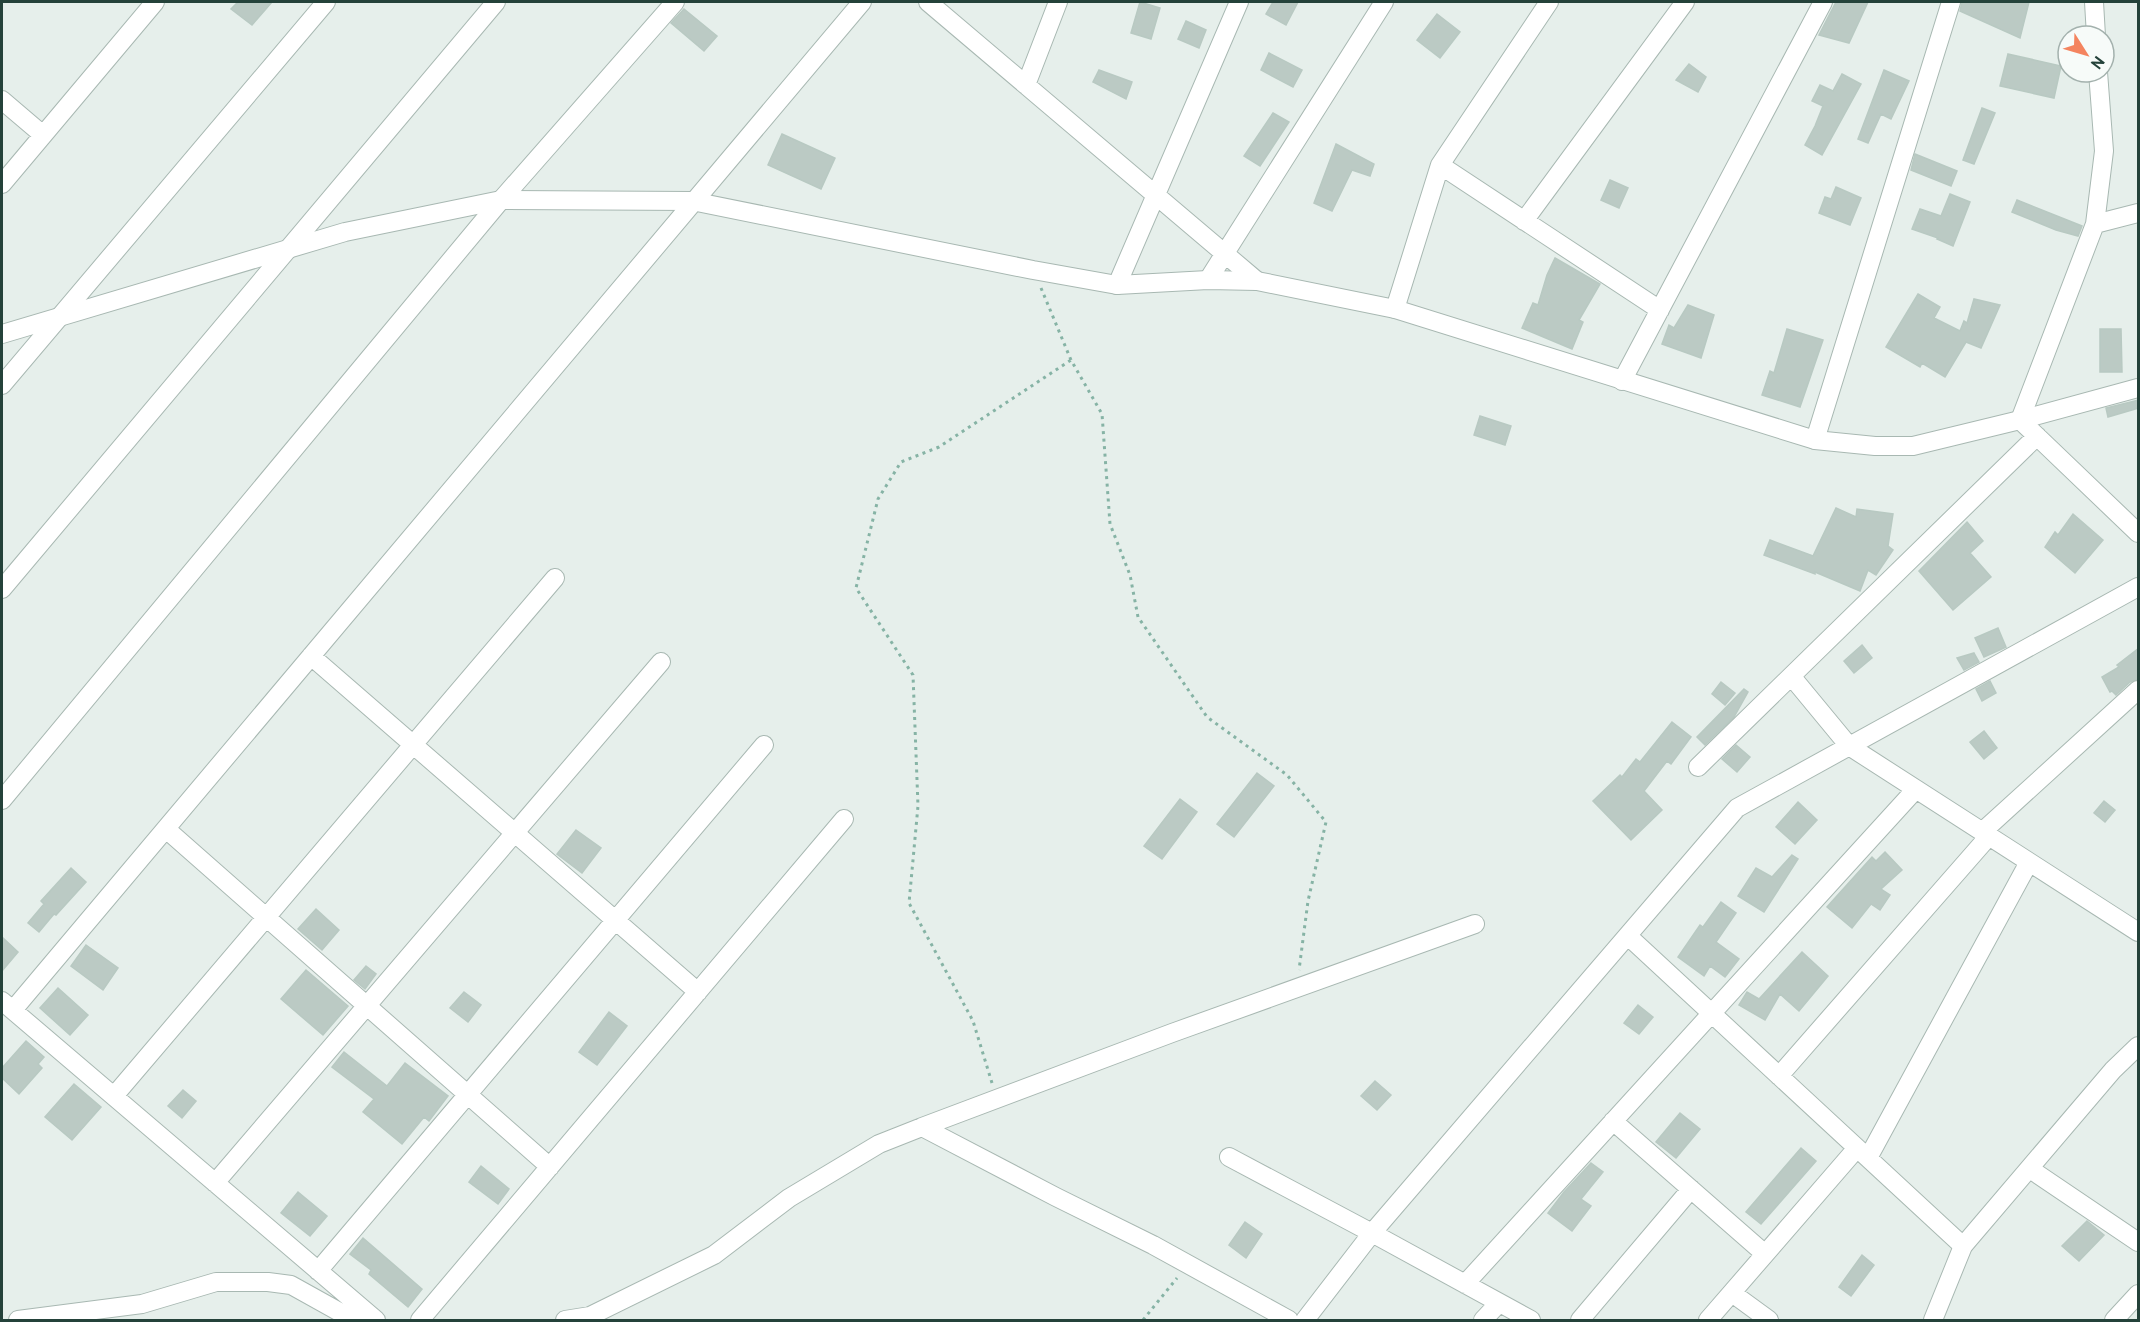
<svg xmlns="http://www.w3.org/2000/svg" width="2140" height="1322" font-family="Overpass,sans-serif">
  <style>
    .building { fill: #bbcac4; stroke: #b8c9c2; stroke-width: 1.5 }
    .lines { fill: none; stroke-linecap: round; stroke-linejoin: round }
    .minor-casing { stroke: #a8b8b2; stroke-width: 20 }
    .tertiary-casing { stroke: #a8b8b2; stroke-width: 20 }
    .path { stroke: #86b3a5; stroke-width: 3; stroke-dasharray: 3 4.5; stroke-linecap: butt }
    .minor { stroke: #fff; stroke-width: 18 }
    .tertiary { stroke: #fff; stroke-width: 18 }
  </style>
  <rect width="100%" height="100%" fill="#e6efeb"/>
  <path class="building" d="M238,2H272L252,25L231,9Z
    M1140,2L1160,8L1151,39L1131,33Z
    M1273,2H1298L1286,25L1266,14Z
    M1836,2H1868L1849,43L1819,35Z
    M1962,2H2029L2020,38L1960,11Z
    M684,9L717,36L704,51L671,23Z
    M1437,14L1460,32L1440,58L1417,40Z
    M1186,21L1206,30L1199,48L1178,39Z
    M1269,53L1302,70L1293,87L1261,70Z
    M2008,54L2061,66L2054,98L2000,86Z
    M1689,64L1706,77L1698,92L1676,80Z
    M1099,70L1132,82L1126,99L1093,82Z
    M1884,70L1909,81L1891,119L1881,114L1868,143L1858,139Z
    M1842,74L1861,84L1822,155L1805,145L1815,126L1823,106L1812,101L1820,85L1833,91Z
    M1982,108L1995,113L1974,164L1963,160Z
    M1273,113L1289,122L1260,166L1244,156Z
    M782,134L835,158L821,189L768,165Z
    M1336,144L1374,164L1370,176L1352,170L1332,211L1314,203Z
    M1915,154L1957,171L1951,186L1911,170Z
    M1610,180L1628,188L1619,208L1601,200Z
    M1836,187L1861,198L1850,225L1819,213L1825,197L1831,199Z
    M1950,194L1970,202L1953,246L1937,239L1938,238L1912,229L1920,209L1941,216Z
    M2017,200L2082,226L2078,236L2056,230L2012,212Z
    M1555,258L1600,284L1579,320L1583,322L1572,349L1522,328L1533,303L1538,305L1547,275Z
    M1918,294L1940,307L1934,318L1960,331L1964,321L1967,323L1974,299L2000,305L1981,348L1966,342L1945,377L1922,363L1920,367L1886,347Z
    M1688,305L1714,315L1701,358L1662,344L1669,325L1674,328Z
    M1787,329L1823,340L1800,407L1762,395L1770,371L1774,373Z
    M2100,329H2121L2122,372H2100Z
    M2139,400V408L2108,417L2106,408Z
    M1480,416L1511,426L1505,445L1474,435Z
    M1836,508L1856,517L1857,509L1893,514L1888,546L1893,550L1876,575L1868,570L1860,591L1815,572V574L1764,555L1770,540L1813,556Z
    M2073,514L2103,540L2075,573L2045,547L2055,532L2058,535Z
    M1967,522L1983,541L1970,553L1991,577L1953,610L1919,571Z
    M1998,628L2006,647L1984,657L1975,638Z
    M1862,645L1872,658L1854,673L1844,661Z
    M2139,648V679L2130,682L2116,695L2112,691L2110,692L2102,677L2119,667L2117,665Z
    M1974,653L1979,662L1964,670L1957,658Z
    M1990,681L1996,693L1982,701L1976,689Z
    M1721,682L1735,693L1725,705L1712,694Z
    M1744,689L1748,692L1734,717L1705,745L1697,737Z
    M1672,722L1691,737L1671,764L1667,761L1644,791L1662,810L1631,840L1593,801L1620,775L1622,777L1636,759L1640,762Z
    M1984,731L1997,748L1984,759L1970,742Z
    M1736,745L1750,757L1737,772L1722,759Z
    M1257,773L1274,786L1234,837L1217,824Z
    M1180,799L1197,812L1162,859L1144,846Z
    M2104,801L2115,810L2105,822L2094,813Z
    M1798,802L1817,820L1795,844L1776,827Z
    M576,830L601,848L582,873L557,854Z
    M1885,852L1902,870L1881,889L1890,895L1880,910L1871,904L1852,928L1827,907L1872,857L1876,861Z
    M1792,855L1798,859L1764,912L1738,896L1756,868L1772,877Z
    M71,868L86,882L56,915L54,914L39,932L28,923L44,904L41,901Z
    M1721,902L1736,913L1716,942L1739,959L1725,977L1710,966L1704,976L1678,957L1700,925L1703,927Z
    M316,909L339,930L322,950L298,929Z
    M2,937L18,952L2,971Z
    M86,945L118,968L103,990L71,966Z
    M1802,952L1828,976L1799,1011L1780,994L1765,1020L1739,1005L1747,992L1759,999Z
    M366,966L376,974L365,989L354,980Z
    M306,970L348,1006L323,1035L281,999Z
    M58,988L88,1015L70,1035L40,1008Z
    M464,992L481,1005L468,1022L450,1008Z
    M1638,1005L1653,1017L1639,1034L1624,1023Z
    M609,1012L627,1026L597,1065L579,1052Z
    M26,1041L44,1057L38,1064L42,1068L19,1094L2,1078V1068Z
    M344,1052L387,1086L405,1063L448,1096L429,1121L424,1117L402,1144L363,1112L374,1099L332,1067Z
    M1375,1081L1391,1095L1377,1110L1361,1096Z
    M74,1084L101,1107L72,1140L45,1117Z
    M183,1090L196,1101L182,1118L168,1106Z
    M1680,1113L1700,1129L1676,1158L1656,1142Z
    M1801,1148L1816,1161L1761,1224L1746,1212Z
    M1591,1163L1603,1172L1581,1199L1591,1206L1572,1231L1548,1213L1564,1192Z
    M481,1166L509,1189L498,1204L469,1182Z
    M298,1192L327,1216L310,1236L281,1213Z
    M2087,1221L2104,1235L2079,1261L2062,1246Z
    M1245,1222L1262,1234L1246,1258L1229,1245Z
    M363,1238L422,1289L408,1307L369,1274L371,1270L350,1254Z
    M1862,1255L1874,1265L1851,1296L1839,1287Z"/>
  <g class="lines">
    <g class="minor-casing">
      <path id="minor" d="M928,2L1257,281
        M2094,2L2096,36
        M2098,72L2104,151L2095,224L2020,420L2138,533
        M1026,85L1058,2
        M2,100L43,135
        M1440,165L1660,310
        M2,184L155,2
        M1524,221L1685,2
        M2095,224L2138,213
        M1208,280L1384,2
        M1117,285L1239,2
        M1395,309L1440,165L1549,2
        M1622,381L1823,2
        M2,385L326,2
        M1815,440L1951,2
        M2,589L496,2
        M311,656L698,992
        M1792,677L1849,746L2138,932
        M1698,767L2037,436
        M2,800L501,200L675,2
        M166,829L550,1167
        M1982,832L2138,690
        M1628,936L1963,1246
        M2,1001L376,1320
        M13,1010L862,2
        M1779,1076L1989,836
        M114,1096L555,578
        M1613,1121L1765,1254
        M922,1127L1172,1033L1475,924
        M1229,1157L1372,1233L1531,1320
        M1868,1158L2029,862
        M2030,1169L2138,1242
        M215,1183L661,662
        M318,1271L764,745
        M1465,1284L1916,789
        M1732,1293L1769,1320
        M18,1320L142,1304L216,1282H268L291,1285L354,1320
        M420,1320L844,819
        M565,1320L590,1316L714,1255L789,1198L879,1144L922,1127L1056,1197L1153,1245L1289,1320
        M1305,1320L1372,1233L1737,808L2138,587
        M1483,1320L1499,1303
        M1580,1320L1691,1189
        M1708,1320L1857,1148
        M2114,1320L2138,1294"/>
    </g>
    <g class="tertiary-casing">
      <path id="tertiary" d="M2,334L345,232L501,200L692,201L1033,270L1117,285L1208,280L1257,281L1395,309L1815,440L1875,446H1913L2020,420L2138,388
        M1933,1320L1963,1246L2113,1070L2138,1046"/>
    </g>
    <path class="path" d="M1041,288L1071,360L1102,414L1110,524L1130,575L1138,617L1207,717L1287,775L1326,822L1308,901L1299,970
      M992,1083L973,1021L909,903L918,806L913,675L856,588L878,499L901,462L939,447L1071,360
      M1143,1320L1177,1278"/>
    <use href="#minor" class="minor"/>
    <use href="#tertiary" class="tertiary"/>
  </g>
  <rect width="2140" height="1322" fill="none" stroke="#24423a" stroke-width="6"/>
  <g transform="translate(2086 54) rotate(127)"><circle r="28" fill="#f7fbf9" stroke="#a3b1ad" stroke-width="1.5"/>
  <path d="M0-4.5L10 22L0 15L-10 22Z" fill="#f4845f"/>
  <text y="-9" font-size="16" font-weight="bold" text-anchor="middle" fill="#24423a">N</text>
  </g>
</svg>
